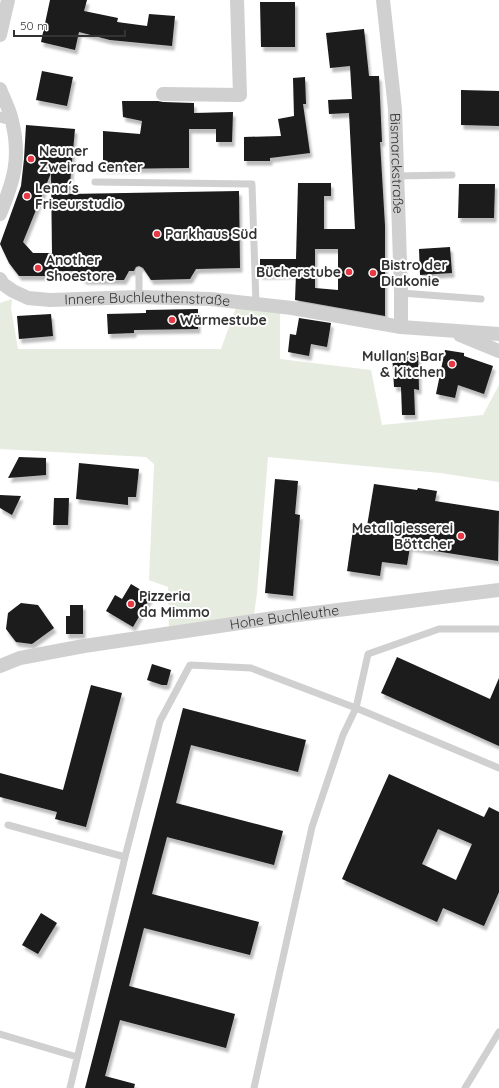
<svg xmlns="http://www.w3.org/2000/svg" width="499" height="1088" font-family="Quicksand,sans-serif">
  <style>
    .green { fill: #e6ecdf }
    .building { fill: #1a1a1a; fill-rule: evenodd; filter: url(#shadow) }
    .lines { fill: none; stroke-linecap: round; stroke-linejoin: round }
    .service { stroke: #d0d0d0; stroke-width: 7 }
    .pedestrian { stroke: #d0d0d0; stroke-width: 11 }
    .minor { stroke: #d0d0d0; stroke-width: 14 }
    .poi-dot { fill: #e63946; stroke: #fff; stroke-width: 1.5 }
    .labels { text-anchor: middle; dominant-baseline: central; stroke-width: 4; stroke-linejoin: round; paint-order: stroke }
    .poi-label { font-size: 14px; font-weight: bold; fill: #333; stroke: #fff; text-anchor: start }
    .street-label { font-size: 14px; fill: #333; stroke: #fff }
  </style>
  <defs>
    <filter id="shadow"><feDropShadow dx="2.5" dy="4.5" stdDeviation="1" flood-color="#0004"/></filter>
  </defs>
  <rect width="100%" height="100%" fill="#fff"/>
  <path class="green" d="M12,299L11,308L18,349H221L237,305L280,311V359L371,370L382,425L483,415L499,385V482L440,473L268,457L257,593L254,615L169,629L168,587L149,580L154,464L146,457L0,449V303Z"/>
  <path class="building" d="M50,0H87L84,11L118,18L117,22L147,26L149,14L175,16L172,46L110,40L79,32L75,50L41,42Z
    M260,2H295V47H261Z
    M364,29L369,76H379L382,142H380L385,226V316L295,300L296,274L260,275V259H296L298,183H331V196H324V229H355L349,113L329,114L328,100L352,99L350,66L330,68L326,33ZM315,249H338V290L315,288Z
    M42,71L73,77L67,106L36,100Z
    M305,77L306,104H303L310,153L270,158V161H244V137L281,136L278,119L294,116L293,78Z
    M461,90L499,91V126L461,125Z
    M122,101H158L163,102L194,103V113L233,112L232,142H216V129H189V168L103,169V131L140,134L142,121L123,117Z
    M26,125L75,129L69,194L239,191L240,268L196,269L190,279L151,280L143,268L139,266L136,267L134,271H129L124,280H84L77,271H55V276H19L9,263L0,244L21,186L24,159ZM51,173L52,253H33L23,242Z
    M459,184H495L494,218H458Z
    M450,247L452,273L420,275L419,249Z
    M198,309V329L134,330V333L108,334L107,314L146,313V310Z
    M51,314L53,336L19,339L17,316Z
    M299,318L331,323L327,347L311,344L309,356L288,352L290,334L296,335Z
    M445,350L464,353V356L493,366L484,394L458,385L455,398L436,394Z
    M418,352L419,390L414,389L415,415H402L401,387H394L392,353Z
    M19,457L46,458V475L8,478Z
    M79,463L139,469L136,497H128V505L76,499Z
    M275,479L298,481L295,514L300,515L293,596L265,593Z
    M374,484L417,490L418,488L437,491L435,501L499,511L498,561L410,547L407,565L382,562L380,576L347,571L353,530L366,532Z
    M0,495L21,496L12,515L0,508Z
    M54,498H69L68,525H53Z
    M131,584L151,596L133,627L106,611L115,595L122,599Z
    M21,603L38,605L54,628L32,644L16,642L6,629L8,613Z
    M70,605H83V634H66V616H70Z
    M397,657L490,699L499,678V746L381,693Z
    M152,664L171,670L167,685H162L147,680Z
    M91,685L122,693L86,827L55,819L57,812L0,797V773L63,790Z
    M183,708L306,740L298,772L191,745L176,803L283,831L274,865L167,837L152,894L259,922L250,955L144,928L129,986L235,1014L226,1048L120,1020L105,1076L135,1084L134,1088H85Z
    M389,774L484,817L489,807L499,812V892L484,926L443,908L437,922L342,879ZM438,829L472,844L456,880L422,864Z
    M41,913L57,923L38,954L22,945Z"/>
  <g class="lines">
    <path class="service" d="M396,176L452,175
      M95,182L252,184L256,304
      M139,271V297
      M401,293L481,299
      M8,825L125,857
      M0,1034L77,1057
      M70,1088L125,857L160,721L190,665L251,668L356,708L499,768
      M254,1088L312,827L343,735L356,708L368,654L439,629H499
      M465,1088L499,1032"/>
    <path class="pedestrian" d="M0,117L12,120"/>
    <g class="minor">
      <path id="s1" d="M383,0L395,109L401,293V327"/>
      <path d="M0,35L8,0"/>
      <path d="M0,89C4,100 10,110 12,121C21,158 14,180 0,214"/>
      <path d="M163,94L240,95L237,0"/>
      <path id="s2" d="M0,279L3,284L13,291L28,298L50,300L139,297L210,299L292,308L401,327L499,334"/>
      <path d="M460,335L499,351"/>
      <path id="s3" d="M0,666L20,658L84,646L274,618L499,590"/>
    </g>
  </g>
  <g class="poi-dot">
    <circle cx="31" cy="159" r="4"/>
    <circle cx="27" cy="196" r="4"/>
    <circle cx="157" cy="234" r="4"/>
    <circle cx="38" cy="268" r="4"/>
    <circle cx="349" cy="272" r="4"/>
    <circle cx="373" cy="273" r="4"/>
    <circle cx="172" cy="320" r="4"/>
    <circle cx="452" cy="364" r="4"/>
    <circle cx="461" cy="536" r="4"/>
    <circle cx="131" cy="604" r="4"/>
  </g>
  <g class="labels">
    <g class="poi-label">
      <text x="39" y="151">Neuner<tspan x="39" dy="16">Zweirad Center</tspan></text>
      <text x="35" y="188">Lena´s<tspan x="35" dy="16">Friseurstudio</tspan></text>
      <text x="165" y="234">Parkhaus Süd</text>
      <text x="46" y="260">Another<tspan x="46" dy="16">Shoestore</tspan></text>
      <text x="381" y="265">Bistro der<tspan x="381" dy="16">Diakonie</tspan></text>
      <text x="341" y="272" text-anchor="end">Bücherstube</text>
      <text x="180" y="320">Wärmestube</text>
      <text x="444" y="356" text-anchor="end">Mullan's Bar<tspan x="444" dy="16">&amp; Kitchen</tspan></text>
      <text x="453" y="528" text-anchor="end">Metallgiesserei<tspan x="453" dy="16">Böttcher</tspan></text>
      <text x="139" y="596">Pizzeria<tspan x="139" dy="16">da Mimmo</tspan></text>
    </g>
    <g class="street-label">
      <text stroke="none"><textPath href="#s1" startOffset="164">Bismarckstraße</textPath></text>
      <text stroke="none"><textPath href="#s2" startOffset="154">Innere Buchleuthenstraße</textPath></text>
      <text stroke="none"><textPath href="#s3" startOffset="289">Hohe Buchleuthe</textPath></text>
    </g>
  </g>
  <path d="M14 30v6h111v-6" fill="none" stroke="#333333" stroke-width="2"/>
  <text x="20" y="30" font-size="12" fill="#333333" stroke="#ffffff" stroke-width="3" paint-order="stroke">50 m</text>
</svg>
